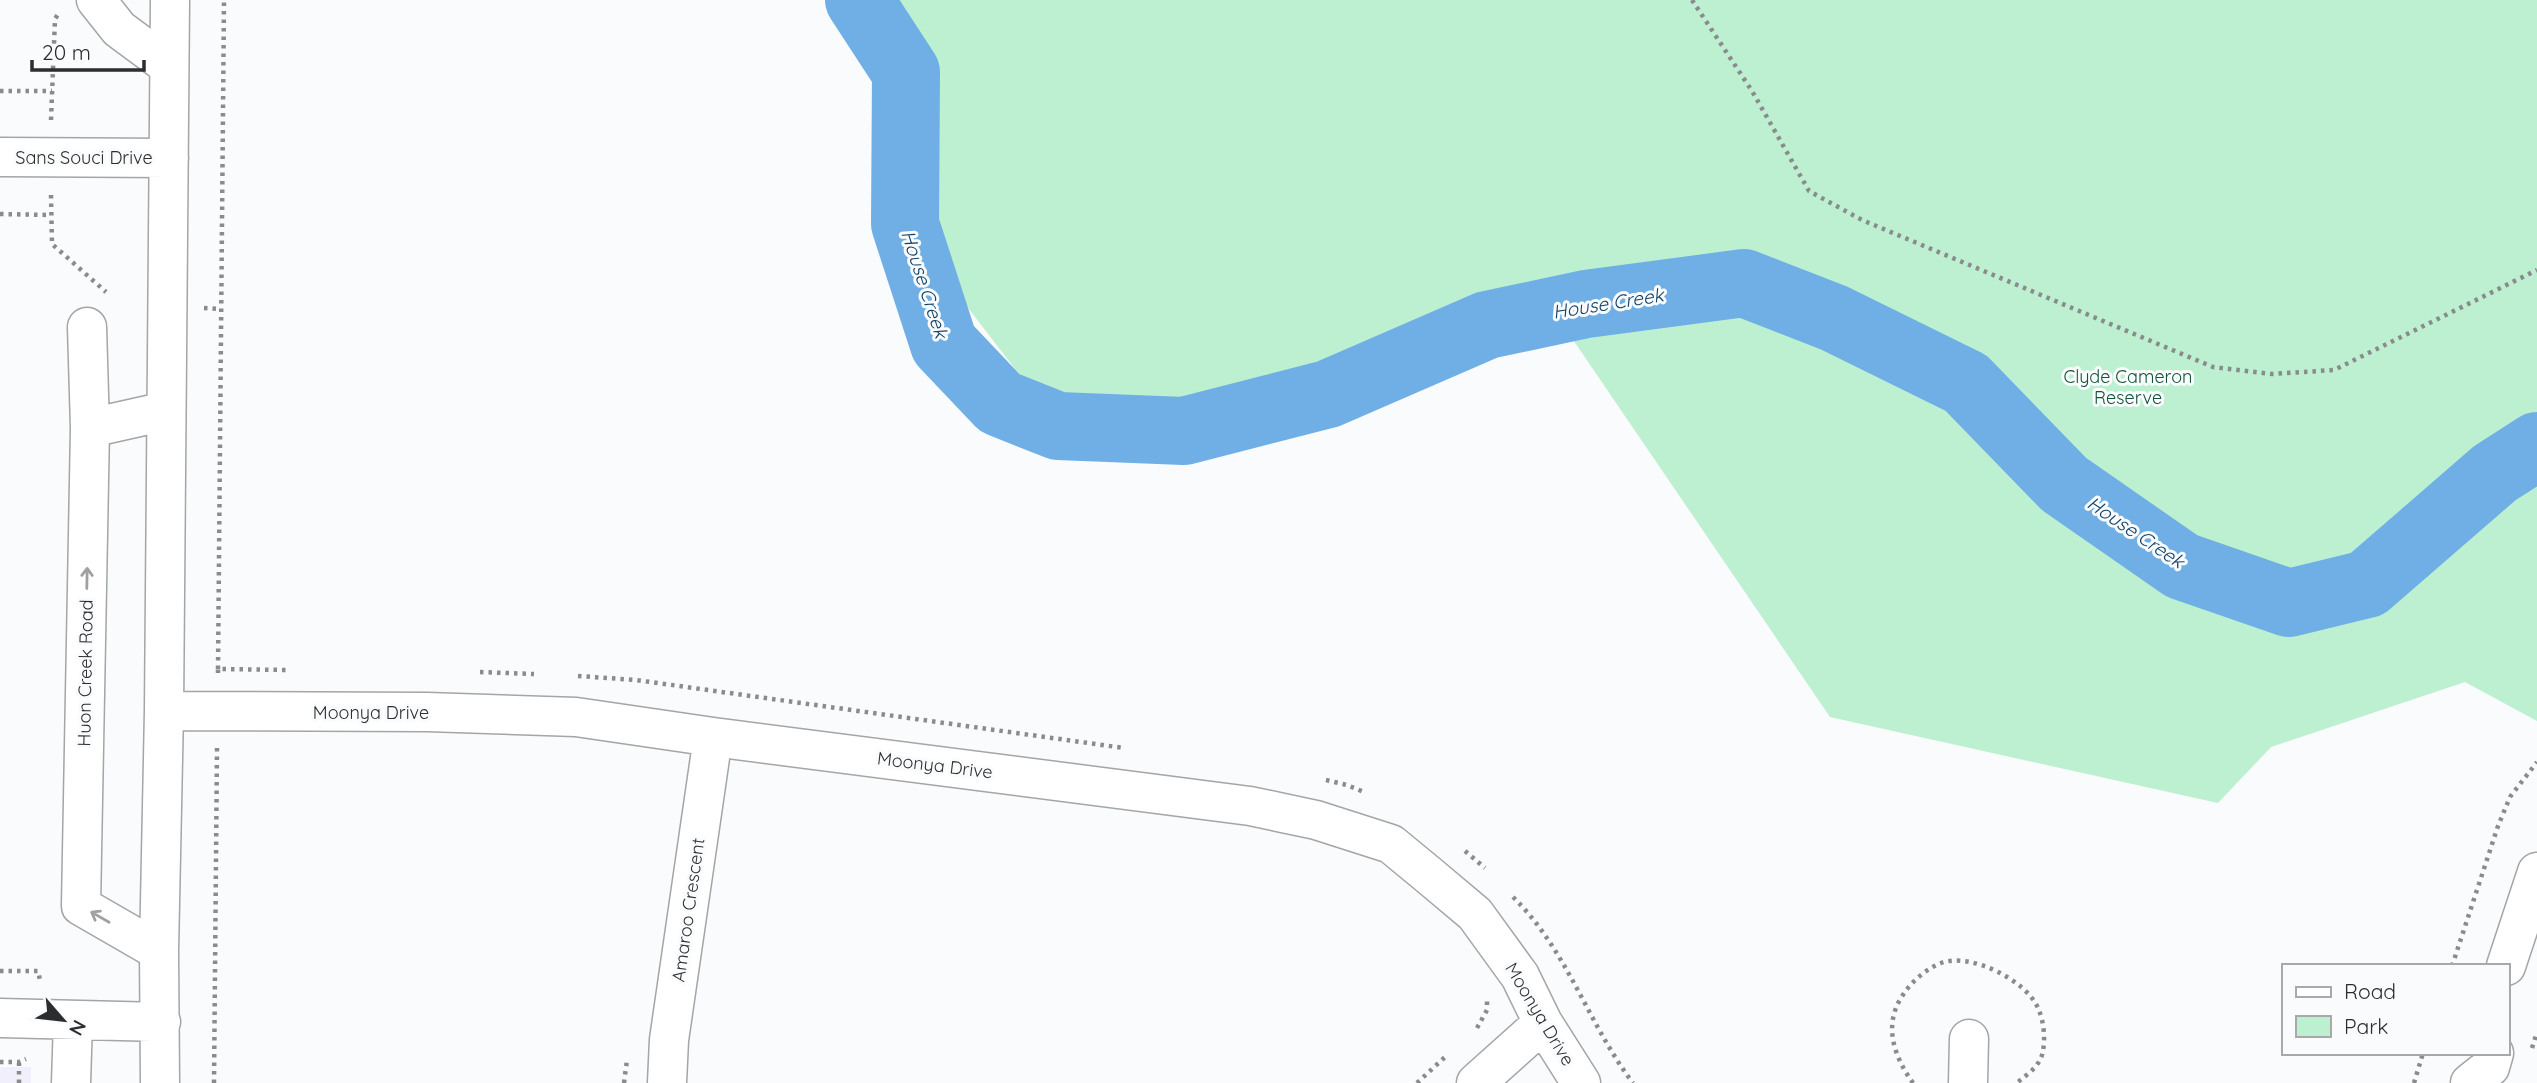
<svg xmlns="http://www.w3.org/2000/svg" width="2537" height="1083" font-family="Quicksand,sans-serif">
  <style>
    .commercial { fill: #f2effc }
    .green { fill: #bcf0d1 }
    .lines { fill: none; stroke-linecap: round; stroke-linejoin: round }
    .river { stroke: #6fafe6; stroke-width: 68 }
    .minor-casing { stroke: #a3a5a6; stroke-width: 41 }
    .path { stroke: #898b8c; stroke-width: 4.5; stroke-dasharray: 3.5 5; stroke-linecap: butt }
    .minor { stroke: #fff; stroke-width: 38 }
    .oneway { stroke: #a0a0a1 }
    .labels { text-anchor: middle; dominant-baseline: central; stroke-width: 6; stroke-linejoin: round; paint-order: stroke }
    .street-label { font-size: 18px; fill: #2c2d2e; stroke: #f9fbfd }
    .park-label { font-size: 18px; fill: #135335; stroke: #f9fbfd }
    .water-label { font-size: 19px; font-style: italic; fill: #114266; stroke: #f9fbfd }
  </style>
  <rect width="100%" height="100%" fill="#f9fbfd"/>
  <path class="commercial" d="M0,1067H31V1083H0Z"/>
  <path class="green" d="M842,0H2537V721L2465,682L2271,747L2218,803L1830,717L1565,328L1385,350L1254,397L1100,420L1050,406L1015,369L929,257L884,72Z"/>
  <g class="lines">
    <path class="river" d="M859,0L906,72L905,224L944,344L1000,403L1058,426L1184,431L1328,394L1487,325L1586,304L1744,283L1834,318L1966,383L2064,484L2182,566L2289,603L2367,584L2495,473L2537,446"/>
    <g class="minor-casing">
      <path id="minor" d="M96,0L119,29L169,66
        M0,157L169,158
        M87,327L90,428
        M164,711L427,712L576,717L713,737L1250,806L1316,820L1391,844L1431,877L1475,914L1520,976L1543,1023L1581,1083
        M159,951L81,906L90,428L166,411
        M2506,966L2537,872
        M0,1018L161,1022
        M71,1083L73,1021
        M160,1083L159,951L164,711L170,0
        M667,1083L669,1040L713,737
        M1476,1083L1543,1023
        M1968,1083L1969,1039
        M2470,1083L2490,1067L2494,1053"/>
    </g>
    <path class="path" d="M1692,0L1752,91L1809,191L1862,220L2213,367L2272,374L2334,370L2537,270
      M0,91H52
      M51,120L55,19L60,11
      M51,195L52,244L106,292
      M0,214L51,215
      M204,308L221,309
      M218,669L224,0
      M480,672L534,674
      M218,673V669L289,670
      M578,676L636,680L1124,748
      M1326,780L1347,785L1364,792
      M1465,851L1485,868
      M1513,897C1568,951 1588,1024 1633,1083
      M2452,966L2498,826L2510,797L2537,762
      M0,971H38L40,980
      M1477,1028L1487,1010V1000
      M2532,1048L2537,1032
      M0,1062H19L26,1059
      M19,1083V1063
      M214,1083L217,748
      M624,1083L627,1060
      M1417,1083L1445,1057
      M1913,1083C1895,1058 1883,1027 1901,998C1910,983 1924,970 1941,963C1970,952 2026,980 2038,1008C2044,1021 2046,1041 2042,1055C2038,1068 2026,1075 2017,1083
      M2414,1083L2423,1053"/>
    <use href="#minor" class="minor"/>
  </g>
  <defs><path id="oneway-shaft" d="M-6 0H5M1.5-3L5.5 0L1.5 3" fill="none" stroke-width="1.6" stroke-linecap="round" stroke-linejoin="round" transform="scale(1.75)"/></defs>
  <g class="oneway">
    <use href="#oneway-shaft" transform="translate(87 578) rotate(-89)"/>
    <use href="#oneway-shaft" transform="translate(100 917) rotate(-150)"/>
  </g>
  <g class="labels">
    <g class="street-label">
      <text x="84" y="157">Sans Souci Drive</text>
      <text transform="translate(85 673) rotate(-89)">Huon Creek Road</text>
      <text x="371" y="712">Moonya Drive</text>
      <text transform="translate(935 765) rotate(7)">Moonya Drive</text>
      <text transform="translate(688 910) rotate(-82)">Amaroo Crescent</text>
      <text transform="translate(1540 1014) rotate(59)">Moonya Drive</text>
    </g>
    <g class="park-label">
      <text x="2128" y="376">Clyde Cameron<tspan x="2128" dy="21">Reserve</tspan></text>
    </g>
    <g class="water-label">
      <text transform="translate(925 284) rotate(72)">House Creek</text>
      <text transform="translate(1608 303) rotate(-9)">House Creek</text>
      <text transform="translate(2136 532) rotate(34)">House Creek</text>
    </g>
  </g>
  <rect x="2282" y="964" width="228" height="91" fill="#f9fbfd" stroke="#a7a9aa" stroke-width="2"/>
  <rect x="2296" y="987" width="35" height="10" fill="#ffffff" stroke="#a7a9aa" stroke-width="2"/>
  <text x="2344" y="999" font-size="21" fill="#2c2d2e">Road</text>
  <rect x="2296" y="1016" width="35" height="21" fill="#bcf0d1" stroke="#a7a9aa" stroke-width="2"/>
  <text x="2344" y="1034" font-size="21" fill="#2c2d2e">Park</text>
  <g transform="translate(63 1020) rotate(118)" stroke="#f9fbfd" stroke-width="5" paint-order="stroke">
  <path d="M0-5L12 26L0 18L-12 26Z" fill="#2c2d2e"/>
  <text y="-10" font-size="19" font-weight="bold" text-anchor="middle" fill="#2c2d2e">N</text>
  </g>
  <path d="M32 60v10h112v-10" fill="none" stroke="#2c2d2e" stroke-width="3.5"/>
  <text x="42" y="60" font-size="21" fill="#2c2d2e" stroke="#f9fbfd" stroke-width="5" paint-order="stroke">20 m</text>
</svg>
